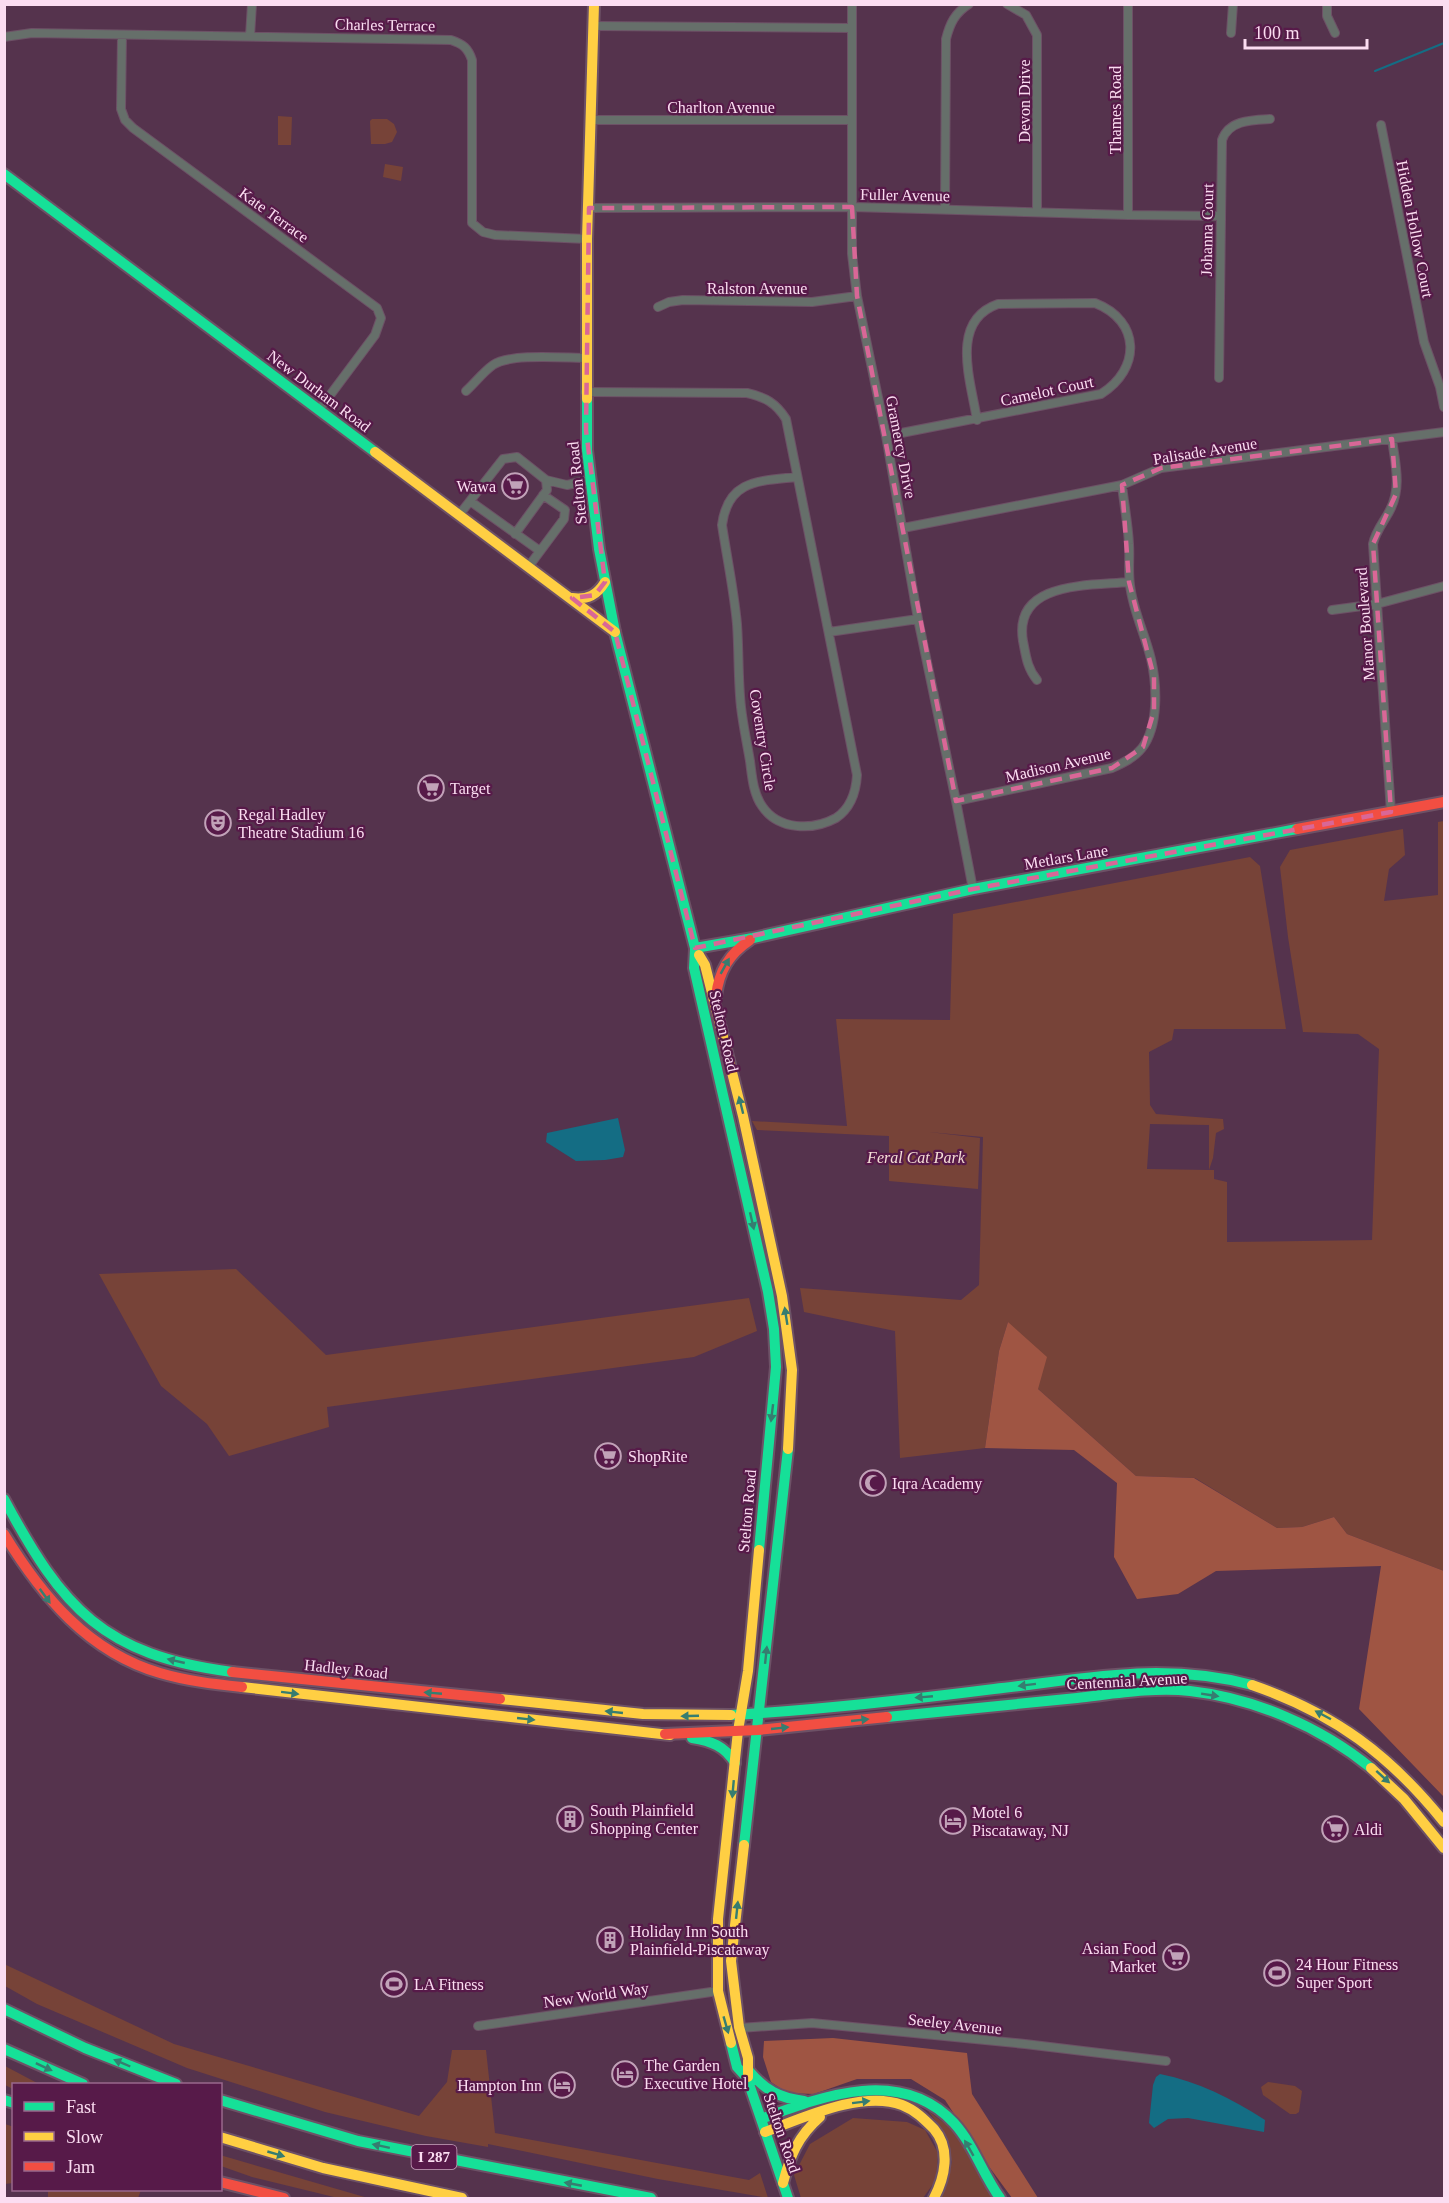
<svg xmlns="http://www.w3.org/2000/svg" width="1449" height="2203" font-family="Georgia,serif">
  <style>
    .green { fill: #774338; fill-rule: evenodd }
    .forest { fill: #9f5543 }
    .water { fill: #146d84 }
    .lines { fill: none; stroke-linecap: round; stroke-linejoin: round }
    .stream { stroke: #146d84; stroke-width: 2 }
    .street-casing { stroke: #6d5166; stroke-width: 10 }
    .fast-casing { stroke: #6d5166; stroke-width: 14 }
    .slow-casing { stroke: #6d5166; stroke-width: 14 }
    .jam-casing { stroke: #6d5166; stroke-width: 14 }
    .street { stroke: #666f6a; stroke-width: 8 }
    .fast { stroke: #16e098; stroke-width: 10 }
    .slow { stroke: #ffcf43; stroke-width: 10 }
    .jam { stroke: #f24e42; stroke-width: 10 }
    .oneway { fill: #367d70 }
    .marked { fill: none; stroke: #d96797; stroke-width: 4.5; stroke-dasharray: 12 8; stroke-linejoin: round }
    .labels { text-anchor: middle; dominant-baseline: central; stroke-width: 4.5; stroke-linejoin: round; paint-order: stroke }
    .shield { fill: #571a49; stroke: #caa2bf; stroke-width: 1.5 }
    .shield-label { font-size: 15px; font-weight: bold; fill: #fbddf1 }
    .street-label { font-size: 16px; fill: #fbddf1; stroke: #571a49 }
    .poi-label { font-size: 16px; fill: #fbddf1; stroke: #571a49; text-anchor: start }
    .park-label { font-size: 16px; font-style: italic; fill: #f5ded6; stroke: #571a49 }
  </style>
  <rect width="100%" height="100%" fill="#55334d"/>
  <path class="green" d="M278,116L292,117L291,145H278Z
    M372,119H387L394,124L397,132L392,142L385,144H371L370,121Z
    M385,164L403,167L401,181L383,177Z
    M1444,821V1571L1347,1534L1334,1517L1302,1527L1277,1528L1195,1478L1136,1476L1038,1389L1008,1322L999,1351L985,1448L900,1458L895,1331L804,1312L800,1288L961,1300L979,1285L983,1137L929,1132L980,1138L978,1189L889,1181V1136L757,1130L752,1121L847,1126L836,1019L950,1020L953,914L1250,857L1260,866L1286,1029H1174L1172,1040L1149,1052L1150,1105L1156,1114L1223,1119L1224,1129L1216,1133L1213,1158L1209,1170H1214V1179L1227,1182V1242L1372,1240L1379,1049L1358,1034L1303,1032L1288,937L1280,867L1290,850L1403,829L1405,855L1389,869L1384,901L1438,895V822ZM1150,1124L1209,1125V1170L1147,1169Z
    M236,1269L326,1355L749,1298L757,1331L694,1357L327,1407L329,1427L229,1456L207,1424L161,1386L99,1274Z
    M4,1964L174,2044L419,2116L447,2082L452,2050H486L495,2133L749,2180L760,2173L768,2198L658,2179L488,2144V2147L426,2136L325,2112L187,2068L37,2004L5,1986Z
    M5,2066L39,2084H14L13,2089L5,2085Z
    M1268,2082L1295,2086L1302,2091L1299,2112L1296,2114H1290L1263,2095L1261,2087Z
    M928,2111L954,2130L995,2198H940L943,2194L952,2162L941,2128Z
    M853,2118L907,2122L925,2130L938,2153L936,2180L923,2198H801L794,2175L810,2144Z
    M5,2124L14,2127L13,2183L5,2184Z
    M220,2155L368,2198H338L252,2177L221,2166Z
    M48,2190H141L138,2198H48Z"/>
  <path class="forest" d="M1008,1322L1047,1357L1038,1389L1136,1476L1194,1478L1277,1528L1302,1527L1334,1517L1347,1534L1444,1571V1797L1359,1709L1381,1566L1216,1571L1178,1594L1137,1599L1114,1557L1117,1483L1074,1450L985,1448L999,1351Z
    M833,2038L967,2053L972,2094L1038,2198H1012L982,2157L945,2100L911,2079H857L814,2094L787,2093L771,2082L763,2057L764,2041Z"/>
  <path class="water" d="M618,1118L625,1150L623,1157L605,1160L576,1161L546,1142L547,1133Z
    M1160,2074C1199,2082 1231,2098 1265,2120L1264,2132L1188,2118L1168,2119L1154,2128L1149,2123L1153,2085L1156,2077Z"/>
  <g class="lines">
    <path class="stream" d="M1375,71L1444,43"/>
    <g class="street-casing">
      <path id="street" d="M852,4V254L857,296L886,436L918,619L956,801L973,889
        M1007,4L1026,15L1037,35V212
        M1128,4V215
        M1327,4V16L1335,33
        M594,26L851,28
        M1231,33L1233,4
        M122,35L121,109L125,120L133,128L377,308L381,318L375,335L319,410
        M250,36L252,4
        M4,37L32,33L451,40C463,44 468,48 472,60V223L483,232L495,235L587,239
        M591,120H851
        M1381,125L1424,342L1440,387L1444,407
        M589,208L852,207L1128,215L1220,216
        M945,209L946,39C950,23 955,13 969,4
        M658,307L669,302L683,300L812,302L857,296
        M1219,378L1222,140C1229,120 1252,120 1270,119
        M466,391C475,383 483,372 493,365C510,353 565,358 587,358
        M585,392L747,393C765,397 776,403 786,419L857,775C856,792 851,808 836,818C812,831 778,830 762,806C753,793 752,776 750,761C747,743 743,725 741,707C738,680 739,652 737,624C734,591 727,558 722,525C728,479 760,481 797,477
        M886,436L1101,394C1141,369 1141,321 1095,303L998,304C949,321 971,381 977,420
        M470,501L540,551
        M459,515L503,459L517,457L546,480L567,485L590,480
        M903,528L1122,485L1161,468L1444,432
        M515,534L547,490L546,480
        M529,566L564,519L565,510L543,495
        M1332,610L1377,604L1444,586
        M829,632L918,619
        M1037,680C1027,668 1026,656 1023,641C1013,581 1089,586 1129,582
        M956,801L1112,768C1123,763 1134,758 1142,748C1159,726 1157,685 1151,659C1145,634 1133,611 1130,585C1128,571 1130,557 1129,544C1128,524 1124,504 1122,485
        M1391,812L1373,544C1376,530 1384,522 1390,510C1402,487 1395,463 1392,439
        M478,2026L718,1991
        M740,2028L812,2023L1025,2044L1166,2061"/>
    </g>
    <g class="fast-casing">
      <path id="fast" d="M4,174L375,452
        M587,399V450L599,549L615,632L695,948L699,955
        M695,948L753,938L973,889L1297,829
        M695,949L694,968L768,1292L774,1329L776,1367L759,1550
        M4,1499C63,1609 103,1655 232,1672
        M731,1715C819,1710 907,1700 994,1689C1085,1679 1161,1661 1252,1685
        M887,1717C950,1711 1013,1704 1077,1698C1113,1694 1153,1687 1190,1691C1254,1698 1321,1727 1371,1768
        M692,1738C711,1741 725,1746 735,1763
        M744,1845L788,1449
        M4,2009L85,2048L176,2084
        M731,2043L737,2067L747,2078L788,2198
        M4,2049L83,2084
        M749,2071C765,2090 779,2098 804,2101
        M4,2100L14,2103
        M220,2100L358,2141L651,2198
        M761,2119C823,2096 901,2066 954,2123C974,2145 983,2175 1000,2198"/>
    </g>
    <g class="slow-casing">
      <path id="slow" d="M587,399V239L594,4
        M375,452L615,632
        M572,598C588,600 597,595 605,582
        M699,955L705,965L743,1116L782,1296L792,1370L788,1449
        M1252,1685C1335,1714 1389,1754 1444,1822
        M242,1687L670,1735
        M500,1699L643,1714L731,1715
        M1371,1768L1404,1799L1444,1848
        M744,1845L731,1961L739,2027L748,2058V2077
        M731,2043L718,1991V1919L738,1731L748,1671L759,1550
        M765,2132C803,2118 862,2090 902,2105C915,2110 924,2119 934,2129C951,2149 945,2177 934,2198
        M220,2137L323,2168L462,2198
        M783,2183C790,2156 798,2136 820,2117"/>
    </g>
    <g class="jam-casing">
      <path id="jam" d="M1297,829L1444,802
        M716,996C719,971 729,954 750,940
        M4,1534C42,1596 88,1652 160,1673C187,1681 214,1684 242,1687
        M232,1672L500,1699
        M665,1734L758,1730L887,1717
        M220,2182L284,2198"/>
    </g>
    <use href="#street" class="street"/>
    <use href="#fast" class="fast"/>
    <use href="#slow" class="slow"/>
    <use href="#jam" class="jam"/>
  </g>
  <defs><path id="oneway-solid" d="M-6-.8H1V-3.2L6.5 0L1 3.2V.8H-6Z" transform="scale(1.5)"/></defs>
  <g class="oneway">
    <use href="#oneway-solid" transform="translate(725 966) rotate(-61)"/>
    <use href="#oneway-solid" transform="translate(741 1105) rotate(-104)"/>
    <use href="#oneway-solid" transform="translate(752 1221) rotate(77)"/>
    <use href="#oneway-solid" transform="translate(786 1316) rotate(-99)"/>
    <use href="#oneway-solid" transform="translate(772 1413) rotate(97)"/>
    <use href="#oneway-solid" transform="translate(45 1596) rotate(54)"/>
    <use href="#oneway-solid" transform="translate(766 1655) rotate(-84)"/>
    <use href="#oneway-solid" transform="translate(176 1661) rotate(-167)"/>
    <use href="#oneway-solid" transform="translate(1027 1685) rotate(173)"/>
    <use href="#oneway-solid" transform="translate(290 1693) rotate(7)"/>
    <use href="#oneway-solid" transform="translate(433 1693) rotate(-175)"/>
    <use href="#oneway-solid" transform="translate(1210 1695) rotate(9)"/>
    <use href="#oneway-solid" transform="translate(924 1697) rotate(175)"/>
    <use href="#oneway-solid" transform="translate(614 1712) rotate(-174)"/>
    <use href="#oneway-solid" transform="translate(1323 1715) rotate(-152)"/>
    <use href="#oneway-solid" transform="translate(690 1716) rotate(178)"/>
    <use href="#oneway-solid" transform="translate(526 1719) rotate(6)"/>
    <use href="#oneway-solid" transform="translate(860 1720) rotate(-6)"/>
    <use href="#oneway-solid" transform="translate(780 1728) rotate(-6)"/>
    <use href="#oneway-solid" transform="translate(1383 1777) rotate(42)"/>
    <use href="#oneway-solid" transform="translate(733 1789) rotate(95)"/>
    <use href="#oneway-solid" transform="translate(737 1910) rotate(-84)"/>
    <use href="#oneway-solid" transform="translate(726 2025) rotate(74)"/>
    <use href="#oneway-solid" transform="translate(122 2063) rotate(-157)"/>
    <use href="#oneway-solid" transform="translate(44 2067) rotate(25)"/>
    <use href="#oneway-solid" transform="translate(861 2102) rotate(-7)"/>
    <use href="#oneway-solid" transform="translate(381 2146) rotate(-168)"/>
    <use href="#oneway-solid" transform="translate(969 2148) rotate(-120)"/>
    <use href="#oneway-solid" transform="translate(276 2154) rotate(16)"/>
    <use href="#oneway-solid" transform="translate(573 2184) rotate(-169)"/>
  </g>
  <path class="marked" d="M852,207L857,296L956,801L1112,768L1143,747L1154,711V677L1129,582L1122,485L1161,468L1392,439L1396,494L1373,544L1391,812L973,889L695,948L615,632L572,598L595,595L605,582L586,430L589,208Z"/>
  <defs>
    <g id="supermarket-ring" transform="scale(1.35)"><circle r="9.5" fill="#571a49" stroke="#c1a2b8" stroke-width="1.5"/><path d="M-6-5.5h2.5l.6 2H6L4.5 2H-2.5L-4.4-4H-6ZM-1.5 3.2a1.3 1.3 0 1 0 .1 0ZM3 3.2a1.3 1.3 0 1 0 .1 0Z" fill="#c1a2b8"/></g>
    <g id="theatre-ring" transform="scale(1.35)"><circle r="9.5" fill="#571a49" stroke="#c1a2b8" stroke-width="1.5"/><path d="M-5-5.5Q0-4 5-5.5V0Q5 5 0 6Q-5 5-5 0ZM-3.3-2.5H-1v1.5H-3.3ZM1-2.5H3.3v1.5H1ZM-2.8 1Q0 5.5 2.8 1Z" fill="#c1a2b8"/></g>
    <g id="mosque-ring" transform="scale(1.35)"><circle r="9.5" fill="#571a49" stroke="#c1a2b8" stroke-width="1.5"/><path d="M3.5-4.9A6 6 0 1 0 3.5 4.9A5 5 0 1 1 3.5-4.9Z" fill="#c1a2b8"/></g>
    <g id="building-ring" transform="scale(1.35)"><circle r="9.5" fill="#571a49" stroke="#c1a2b8" stroke-width="1.5"/><path d="M-4-6H4V6H1V3H-1V6H-4ZM-2.5-4.3h1.7v1.8h-1.7ZM.8-4.3h1.7v1.8H.8ZM-2.5-1h1.7V.8h-1.7ZM.8-1h1.7V.8H.8Z" fill="#c1a2b8"/></g>
    <g id="hotel-ring" transform="scale(1.35)"><circle r="9.5" fill="#571a49" stroke="#c1a2b8" stroke-width="1.5"/><path d="M-6-4.5h1.5V1H6V5H4.5V3h-9V5H-6ZM-4 0a1.8 1.8 0 1 1 3.6 0ZM.5 0V-2.5h3Q6-2.5 6 0Z" fill="#c1a2b8"/></g>
    <g id="stadium-ring" transform="scale(1.35)"><circle r="9.5" fill="#571a49" stroke="#c1a2b8" stroke-width="1.5"/><path d="M0-5a6.5 5 0 1 0 0 10a6.5 5 0 1 0 0-10ZM-3.5-1.8h7v3.6h-7Z" fill="#c1a2b8"/></g>
  </defs>
  <g fill-rule="evenodd">
    <use href="#supermarket-ring" x="515" y="486"/>
    <use href="#supermarket-ring" x="431" y="788"/>
    <use href="#theatre-ring" x="218" y="823"/>
    <use href="#supermarket-ring" x="608" y="1456"/>
    <use href="#mosque-ring" x="873" y="1483"/>
    <use href="#building-ring" x="570" y="1819"/>
    <use href="#hotel-ring" x="953" y="1821"/>
    <use href="#supermarket-ring" x="1335" y="1829"/>
    <use href="#building-ring" x="610" y="1940"/>
    <use href="#supermarket-ring" x="1176" y="1957"/>
    <use href="#stadium-ring" x="1277" y="1973"/>
    <use href="#stadium-ring" x="394" y="1984"/>
    <use href="#hotel-ring" x="625" y="2074"/>
    <use href="#hotel-ring" x="562" y="2085"/>
  </g>
  <g class="labels">
    <rect class="shield" x="411.5" y="2145" width="45" height="24" rx="4.5"/>
    <g class="shield-label">
      <text x="434" y="2157">I 287</text>
    </g>
    <g class="street-label">
      <text transform="translate(385 25) rotate(1)">Charles Terrace</text>
      <text transform="translate(1024 101) rotate(-90)">Devon Drive</text>
      <text x="721" y="107">Charlton Avenue</text>
      <text transform="translate(1115 110) rotate(-90)">Thames Road</text>
      <text transform="translate(905 195) rotate(1)">Fuller Avenue</text>
      <text transform="translate(274 215) rotate(36)">Kate Terrace</text>
      <text transform="translate(1415 229) rotate(79)">Hidden Hollow Court</text>
      <text transform="translate(1207 230) rotate(-89)">Johanna Court</text>
      <text x="757" y="288">Ralston Avenue</text>
      <text transform="translate(319 391) rotate(37)">New Durham Road</text>
      <text transform="translate(1047 391) rotate(-12)">Camelot Court</text>
      <text transform="translate(901 447) rotate(79)">Gramercy Drive</text>
      <text transform="translate(1205 451) rotate(-9)">Palisade Avenue</text>
      <text transform="translate(577 483) rotate(-96)">Stelton Road</text>
      <text transform="translate(1365 624) rotate(-94)">Manor Boulevard</text>
      <text transform="translate(763 740) rotate(81)">Coventry Circle</text>
      <text transform="translate(1058 765) rotate(-13)">Madison Avenue</text>
      <text transform="translate(1066 857) rotate(-10)">Metlars Lane</text>
      <text transform="translate(724 1031) rotate(77)">Stelton Road</text>
      <text transform="translate(747 1511) rotate(-85)">Stelton Road</text>
      <text transform="translate(346 1669) rotate(6)">Hadley Road</text>
      <text transform="translate(1127 1681) rotate(-3)">Centennial Avenue</text>
      <text transform="translate(596 1995) rotate(-8)">New World Way</text>
      <text transform="translate(955 2024) rotate(6)">Seeley Avenue</text>
      <text transform="translate(782 2133) rotate(71)">Stelton Road</text>
    </g>
    <g class="poi-label">
      <text x="496" y="486" text-anchor="end">Wawa</text>
      <text x="450" y="788">Target</text>
      <text x="238" y="814">Regal Hadley<tspan x="238" dy="18">Theatre Stadium 16</tspan></text>
      <text x="628" y="1456">ShopRite</text>
      <text x="892" y="1483">Iqra Academy</text>
      <text x="590" y="1810">South Plainfield<tspan x="590" dy="18">Shopping Center</tspan></text>
      <text x="972" y="1812">Motel 6<tspan x="972" dy="18">Piscataway, NJ</tspan></text>
      <text x="1354" y="1829">Aldi</text>
      <text x="630" y="1931">Holiday Inn South<tspan x="630" dy="18">Plainfield-Piscataway</tspan></text>
      <text x="1156" y="1948" text-anchor="end">Asian Food<tspan x="1156" dy="18">Market</tspan></text>
      <text x="1296" y="1964">24 Hour Fitness<tspan x="1296" dy="18">Super Sport</tspan></text>
      <text x="414" y="1984">LA Fitness</text>
      <text x="644" y="2065">The Garden<tspan x="644" dy="18">Executive Hotel</tspan></text>
      <text x="542" y="2085" text-anchor="end">Hampton Inn</text>
    </g>
    <g class="park-label">
      <text x="916" y="1157">Feral Cat Park</text>
    </g>
  </g>
  <rect width="1449" height="2203" fill="none" stroke="#fbddf1" stroke-width="12"/>
  <rect x="12" y="2083" width="210" height="108" fill="#571a49" stroke="#99688c" stroke-width="1.5"/>
  <rect x="24" y="2102" width="30" height="9" fill="#16e098" stroke="#99688c" stroke-width="1.5"/>
  <text x="66" y="2113" font-size="18" fill="#fbddf1">Fast</text>
  <rect x="24" y="2132" width="30" height="9" fill="#ffcf43" stroke="#99688c" stroke-width="1.5"/>
  <text x="66" y="2143" font-size="18" fill="#fbddf1">Slow</text>
  <rect x="24" y="2162" width="30" height="9" fill="#f24e42" stroke="#99688c" stroke-width="1.5"/>
  <text x="66" y="2173" font-size="18" fill="#fbddf1">Jam</text>
  <path d="M1245 39v9h122v-9" fill="none" stroke="#fbddf1" stroke-width="3"/>
  <text x="1254" y="39" font-size="18" fill="#fbddf1" stroke="#571a49" stroke-width="4.5" paint-order="stroke">100 m</text>
</svg>
